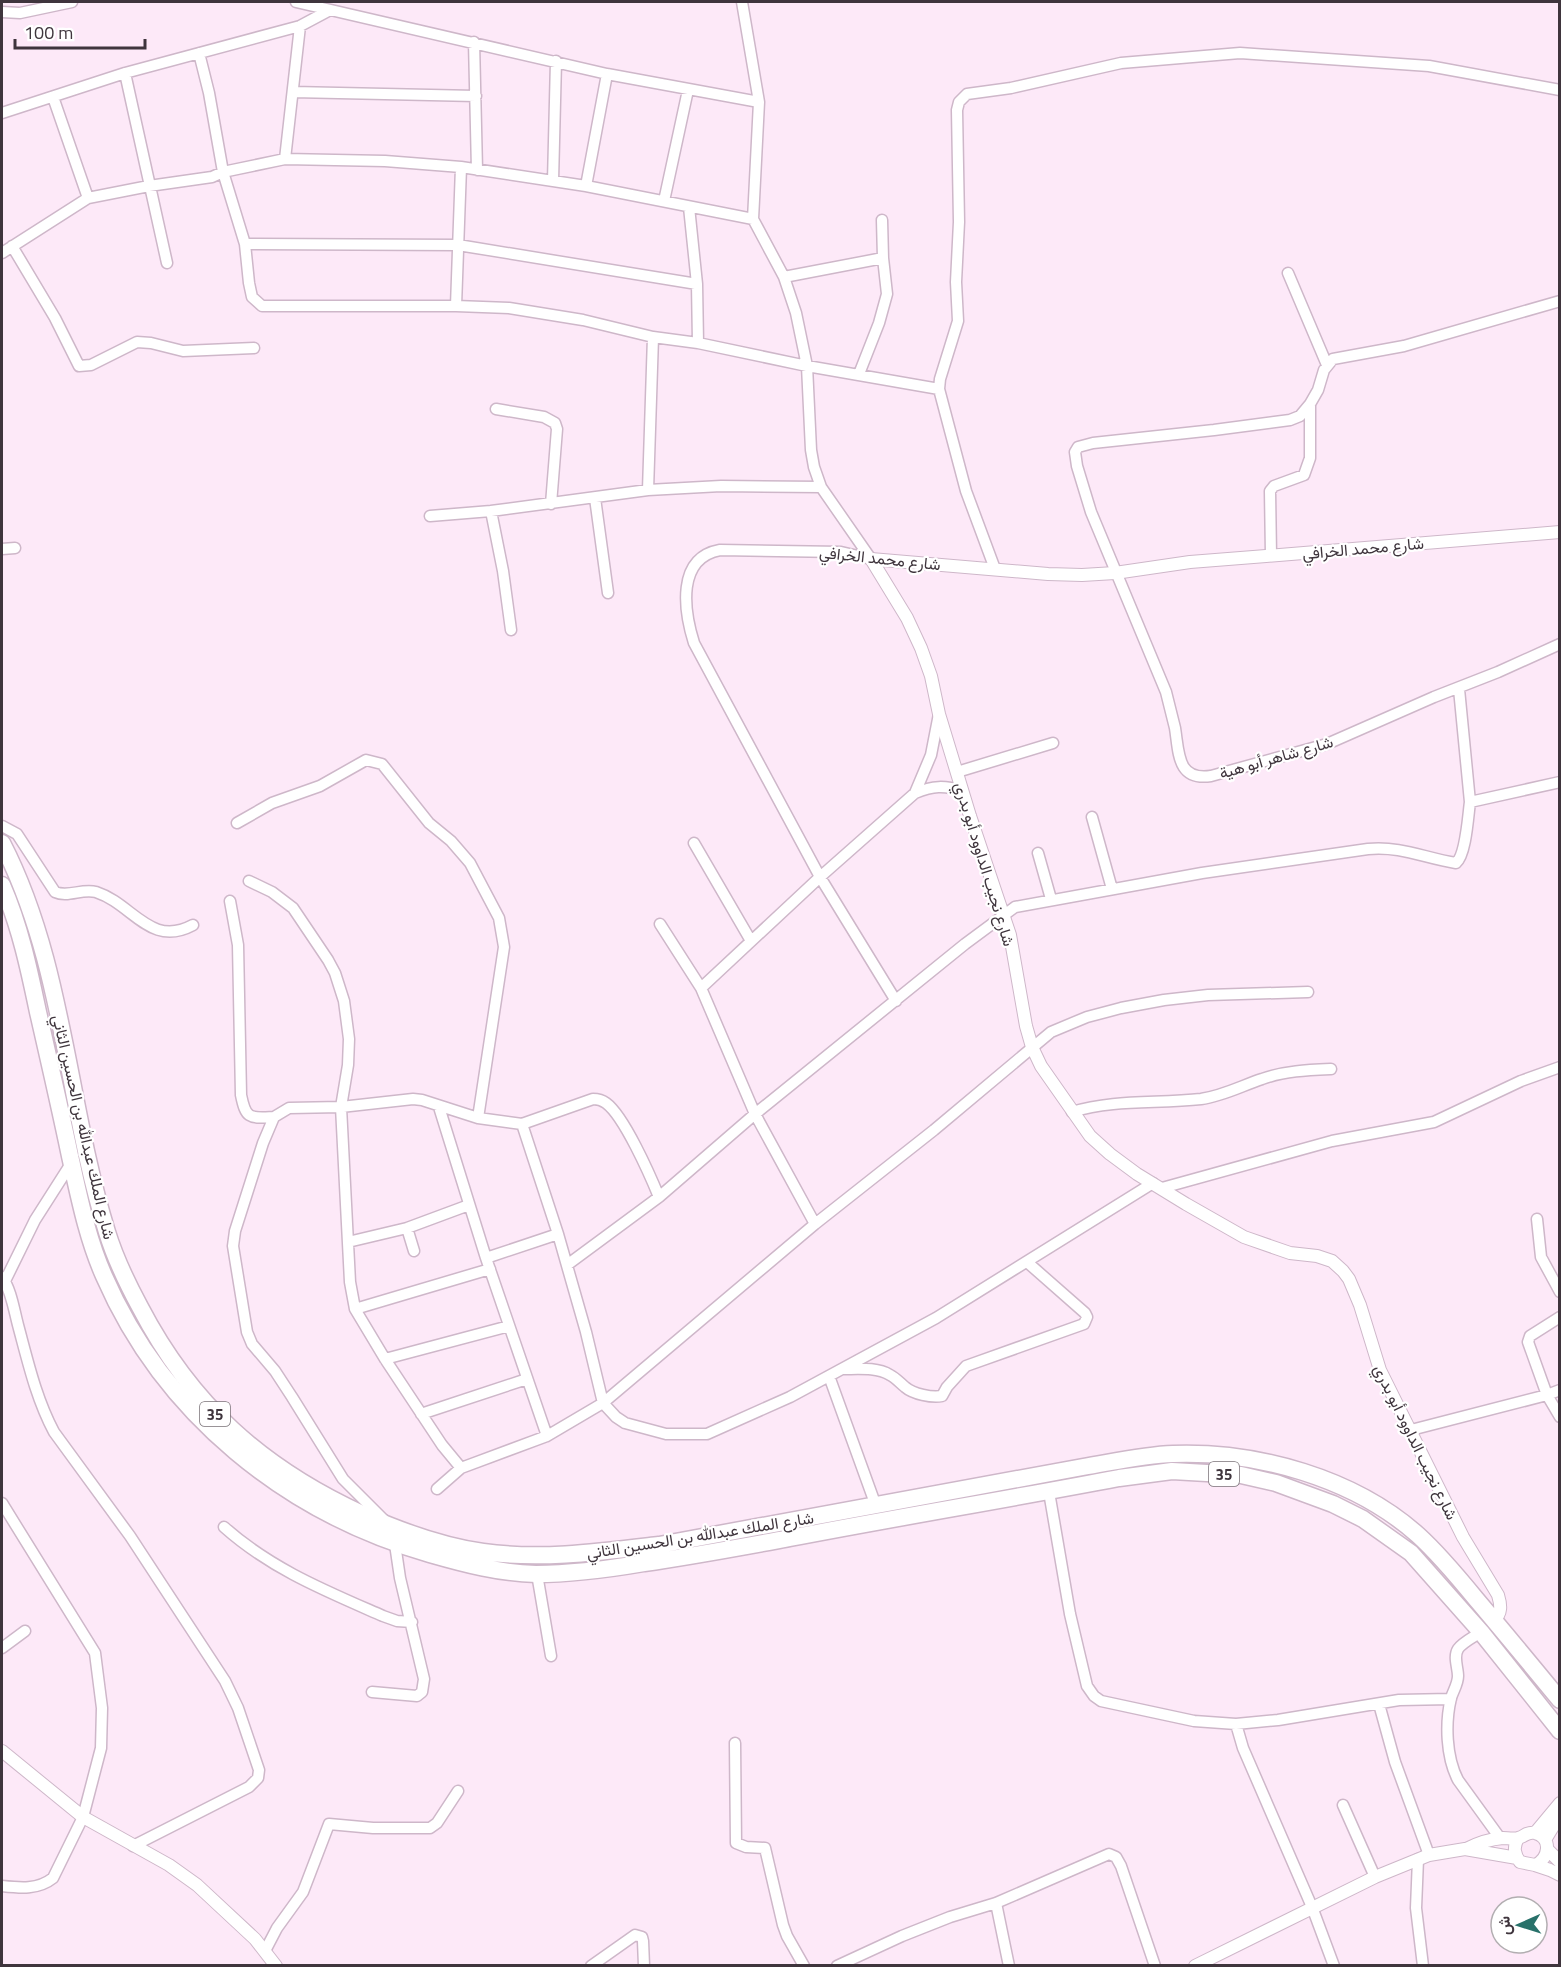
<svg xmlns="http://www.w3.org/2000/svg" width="1561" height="1967" font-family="'Titillium Web',Vazirmatn,sans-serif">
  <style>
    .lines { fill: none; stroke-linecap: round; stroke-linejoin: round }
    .minor-casing { stroke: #ceb7c9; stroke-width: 13 }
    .tertiary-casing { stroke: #ceb7c9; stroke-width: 14 }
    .trunk-casing { stroke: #ceb7c9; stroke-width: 19 }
    .minor { stroke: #fff; stroke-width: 10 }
    .tertiary { stroke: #fff; stroke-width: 12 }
    .trunk { stroke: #fff; stroke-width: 16 }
    .labels { text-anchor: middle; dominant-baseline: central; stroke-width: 4.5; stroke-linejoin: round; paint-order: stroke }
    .shield { fill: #fff; stroke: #797277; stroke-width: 1.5 }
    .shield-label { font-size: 15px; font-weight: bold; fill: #3f353d }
    .street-label { font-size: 16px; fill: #3f353d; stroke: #fff }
  </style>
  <rect width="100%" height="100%" fill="#fde9f8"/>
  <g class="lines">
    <g class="minor-casing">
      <path id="minor" d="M296,2L607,74L759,102
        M742,2L759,102L753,219L784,277L796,313L807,366L811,450L814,467L821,487L871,559
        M2,12L20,13L72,2
        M474,42L477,170
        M199,53L209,93L223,172L245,244L249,283L252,297L262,306H456L509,308L583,320L653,337L698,343L807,366L939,389
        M125,73L167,263
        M293,92L476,96
        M53,97L88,198
        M2,113L125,73L300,26L330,10
        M285,159L300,26
        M553,181L556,61
        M586,186L607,74
        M664,201L688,90
        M689,207L697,284L698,343
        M245,244L458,245L697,284
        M12,246L55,318L79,366L91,365L137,342L151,343L183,351L254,348
        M2,253L88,198L149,186L212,177L223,172L285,159L385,161L461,167L586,186L753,219
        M1288,273L1327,365
        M784,277L883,258
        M1560,301L1404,346L1333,359L1324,370L1318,390L1310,404L1300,416L1290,420L1214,430L1093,443L1078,447L1075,452L1077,466L1091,512L1166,692C1169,704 1172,716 1175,728C1179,753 1177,781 1211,776L1327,744L1434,697L1498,672L1560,644
        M456,306L461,167
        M859,374L879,323L887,294L883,258L882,220
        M496,409L544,417L555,423L557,429L551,504
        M648,490L653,337
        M595,498L608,593
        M491,511L503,571L511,630
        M430,516L491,511L648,490L721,486L821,487
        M2,549L15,548
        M1271,555L1270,491L1274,486L1304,475L1310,458V404
        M871,559L841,552L720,550C676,558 684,611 694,643L820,877L896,1001
        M995,569L966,491L939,389L940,379L958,321L956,282L959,222L957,110L959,102L967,94L1011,88L1121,63L1240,53L1429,66L1560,90
        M1459,689L1470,802
        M957,772L1053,743
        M915,793C933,786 944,785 962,791
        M1092,817L1112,889
        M237,823L272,803L320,786L366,760L382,764L429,823L451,841L470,863L499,918L504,947L478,1118
        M2,826L17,834L55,892C68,898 82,888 96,892C133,904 150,948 193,925
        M694,843L751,941
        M1038,853L1051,899
        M249,881L272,892L293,908L328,960L335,973L344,1001L349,1039L348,1065L341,1107L350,1282L355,1309L385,1359L442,1445L461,1468
        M230,901L238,945L241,1095C246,1120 250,1118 274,1117
        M660,924L701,988L755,1114L815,1224
        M701,988L820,877L915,793L931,755L939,714
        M439,1107L486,1258L547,1436
        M1072,1112C1114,1099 1157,1104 1201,1099C1223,1096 1241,1086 1262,1079C1284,1071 1308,1070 1331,1069
        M522,1124L558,1234L586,1332L603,1403L616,1417L625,1423L666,1434H707L790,1397L936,1318L1153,1183
        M1162,1188L1332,1141L1434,1122L1521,1081L1560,1067
        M1537,1219L1541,1257L1560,1292
        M407,1228L414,1251
        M348,1242L407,1228L469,1205
        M486,1258L558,1234
        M567,1265L659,1197L755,1114L965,944L1015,907L1202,873L1368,849C1402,846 1424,858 1456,863C1466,855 1468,816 1470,802L1560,782
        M2,1277C11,1289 14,1310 18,1325C28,1362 36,1398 54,1432L130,1536L225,1681L238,1708L259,1770L258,1778L249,1787L133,1846
        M5,1281L35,1220L72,1162
        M355,1309L490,1269
        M1560,1317L1530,1336L1528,1342L1547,1395L1560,1417
        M385,1359L509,1326
        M843,1369C858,1369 877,1367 890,1375C896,1378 900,1383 905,1387C913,1394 932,1398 942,1396L947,1387L966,1366L1084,1324L1087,1317L1085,1313L1027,1262
        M829,1376L876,1506
        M421,1414L527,1379
        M1411,1430L1547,1395L1560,1390
        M437,1489L461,1468L547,1436L603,1403L815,1224L934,1130L1051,1032L1087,1017L1121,1008L1164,1000L1208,995L1308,992
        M1049,1492L1070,1614L1087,1686L1094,1696L1101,1701L1194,1721L1236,1724L1278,1720L1399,1700L1451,1699
        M2,1503L95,1653L102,1708L101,1748L83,1817L53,1878C38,1890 20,1888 2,1886
        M384,1520L343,1479L292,1397L275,1371L252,1344L247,1332L233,1246L235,1231L263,1143L274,1117L289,1108L341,1107L413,1099L422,1100L478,1118L522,1124L593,1099C598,1099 602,1100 606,1103C624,1116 650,1175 659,1197
        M224,1527C271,1569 326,1591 383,1616L397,1621L412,1622
        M537,1574L551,1656
        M1481,1632C1474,1637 1463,1642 1458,1649C1453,1657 1458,1667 1458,1676C1458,1684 1453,1691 1451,1698C1445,1723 1446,1757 1458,1780L1500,1838
        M2,1648L25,1631
        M372,1692L417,1696L422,1692L424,1679L400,1578L395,1544
        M1379,1704L1395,1762L1429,1855
        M1236,1724L1243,1748L1312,1907L1334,1966
        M735,1743L736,1843L746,1847L765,1848L783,1925L787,1936L804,1966
        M1343,1805L1375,1877
        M1418,1859L1416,1908L1423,1966
        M996,1903L1009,1966
        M265,1951L277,1928L303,1892L329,1824L373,1828H430L437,1823L458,1791
        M591,1966L635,1935L642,1937L643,1941L644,1966
        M837,1966L902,1936L950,1917L996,1903L1109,1854L1116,1857L1121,1866L1155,1966"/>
    </g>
    <g class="tertiary-casing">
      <path id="tertiary" d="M871,559L907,618L921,648L931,676L939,714L970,816L1010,935L1026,1026L1032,1047L1041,1066L1090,1136L1110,1154L1137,1174L1186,1204L1244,1237L1290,1253L1317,1256L1332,1261L1343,1271L1349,1279L1360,1305L1380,1370L1463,1537L1498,1595C1501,1605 1502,1613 1494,1620
        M871,559L1048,574L1082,575L1115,573L1190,562L1266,556L1560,532
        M2,1751L83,1817L169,1865L197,1885L255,1939L276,1966
        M1535,1833L1560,1803
        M1545,1840L1560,1815
        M1466,1849C1478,1843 1490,1839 1503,1838C1507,1838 1514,1839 1518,1838C1524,1837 1527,1831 1535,1833C1553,1838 1549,1859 1535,1865L1520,1862C1514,1854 1513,1847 1518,1838
        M1548,1850L1560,1862
        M1535,1865L1550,1870L1560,1875
        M1195,1966L1375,1877L1429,1855L1465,1849L1517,1858"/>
    </g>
    <g class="trunk-casing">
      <path id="trunk" d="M2,843C64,963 67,1104 107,1232C115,1258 127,1283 140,1307C191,1405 262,1468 362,1514C400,1531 441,1546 483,1552C541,1560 600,1552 659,1545L1083,1467C1113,1462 1143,1455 1173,1454C1258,1451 1354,1478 1418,1535C1439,1554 1458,1577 1476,1599C1504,1632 1532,1666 1560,1700
        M2,885C20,926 29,969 38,1012C49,1060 60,1108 70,1156C79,1196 87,1238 104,1276C164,1414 286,1513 430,1554C465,1564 499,1573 536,1574C573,1574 609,1569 644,1563C693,1556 741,1547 790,1538C899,1517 1009,1499 1119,1478L1172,1471L1241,1475L1276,1483L1333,1504L1363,1519L1411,1553L1481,1632L1560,1731"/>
    </g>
    <use href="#minor" class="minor"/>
    <use href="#tertiary" class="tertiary"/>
    <use href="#trunk" class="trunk"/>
  </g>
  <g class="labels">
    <g class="shield">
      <rect x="200" y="1402" width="30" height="24" rx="4.5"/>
      <rect x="1209" y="1462" width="30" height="24" rx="4.5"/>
    </g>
    <g class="shield-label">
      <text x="215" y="1414">35</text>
      <text x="1224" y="1474">35</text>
    </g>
    <g class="street-label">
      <text transform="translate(1363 548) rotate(-5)">شارع محمد الخرافي</text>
      <text transform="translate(880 558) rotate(6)">شارع محمد الخرافي</text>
      <text transform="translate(1276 757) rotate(-16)">شارع شاهر أبو هية</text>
      <text transform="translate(985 864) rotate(73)">شارع نجيب الداوود أبو بدري</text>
      <text transform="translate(84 1127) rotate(77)">شارع الملك عبدالله بن الحسين الثاني</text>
      <text transform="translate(1416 1442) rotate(64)">شارع نجيب الداوود أبو بدري</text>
      <text transform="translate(700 1535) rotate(-9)">شارع الملك عبدالله بن الحسين الثاني</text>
    </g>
  </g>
  <rect width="1561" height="1967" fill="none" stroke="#3f353d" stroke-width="6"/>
  <g transform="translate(1519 1925) rotate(267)"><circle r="28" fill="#ffffff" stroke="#b2aeb1" stroke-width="1.5"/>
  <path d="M0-4.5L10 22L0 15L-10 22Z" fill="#28716a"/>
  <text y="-9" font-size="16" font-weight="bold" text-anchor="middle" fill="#3f353d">ش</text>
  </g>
  <path d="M15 39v9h130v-9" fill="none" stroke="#3f353d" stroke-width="3"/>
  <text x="24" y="39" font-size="18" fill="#3f353d" stroke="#ffffff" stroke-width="4.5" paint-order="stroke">100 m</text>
</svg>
